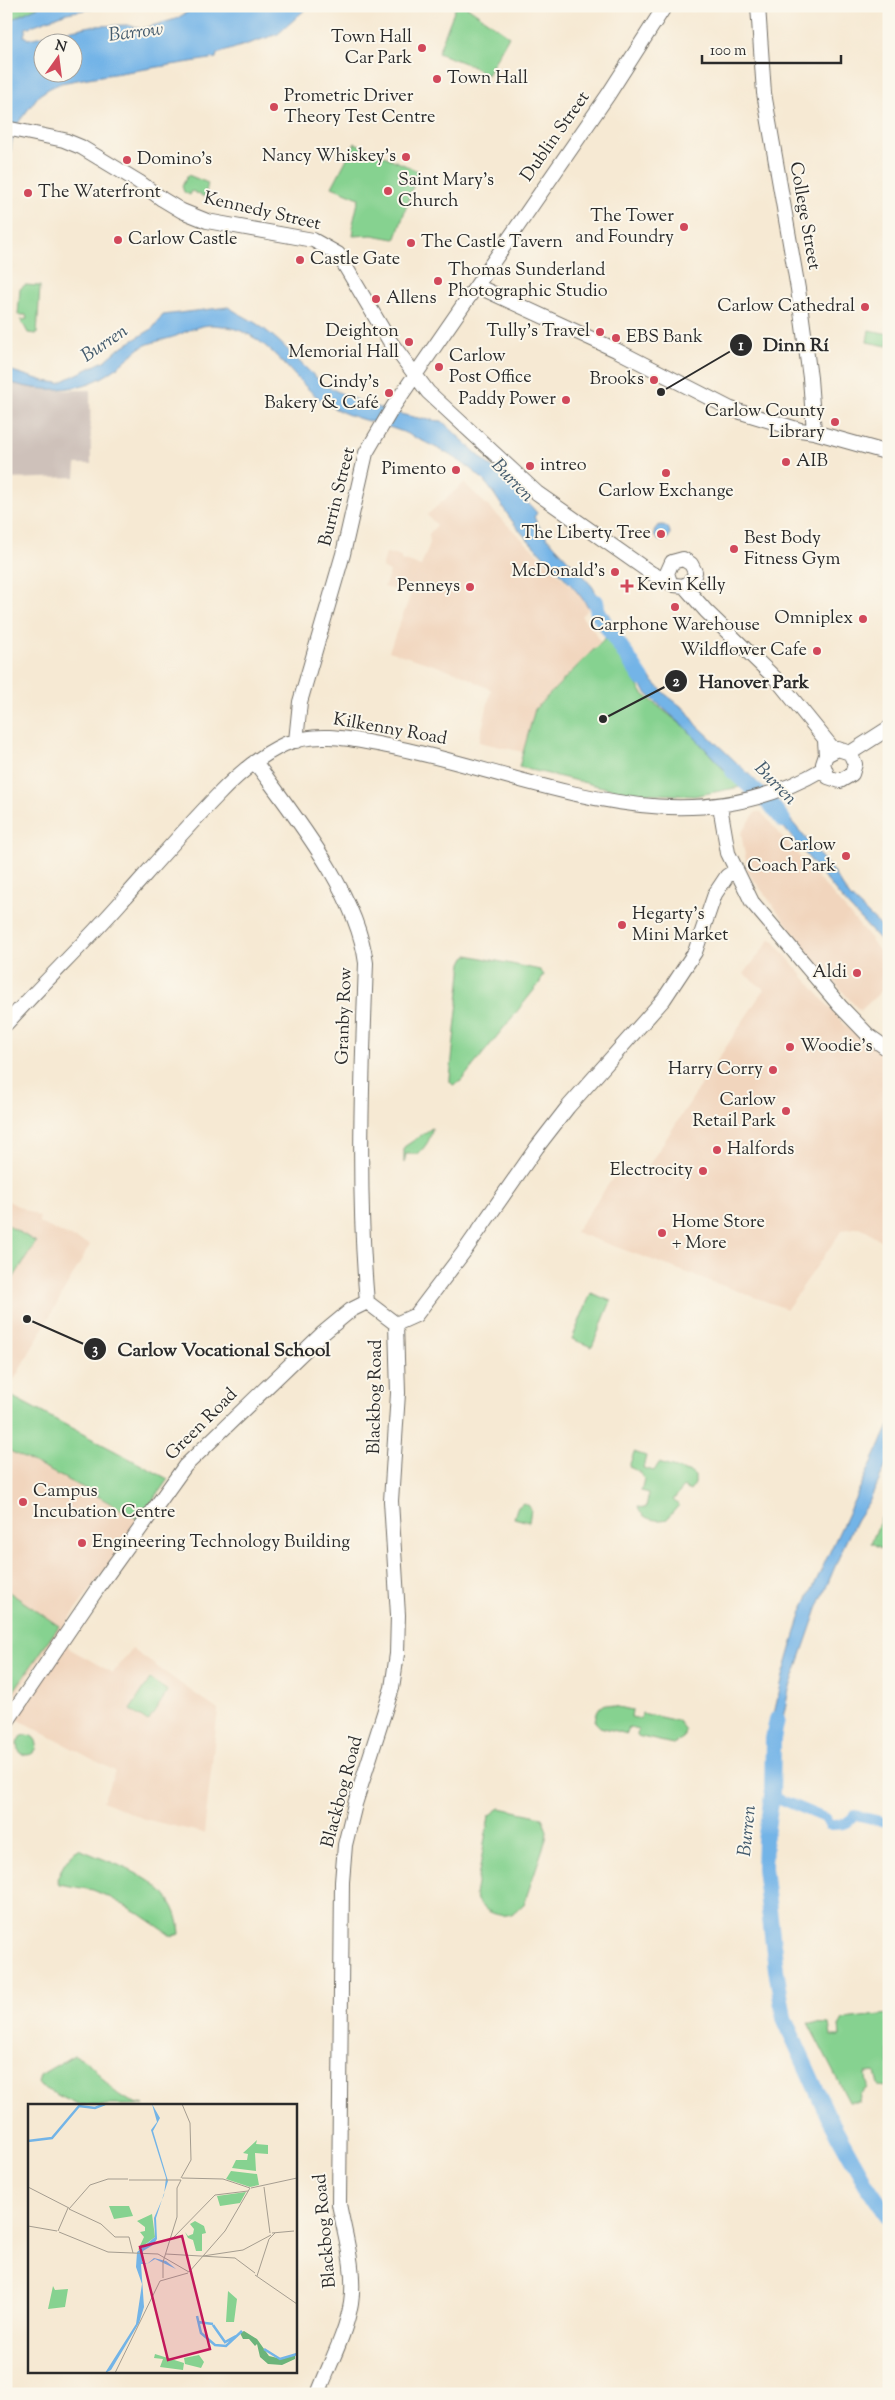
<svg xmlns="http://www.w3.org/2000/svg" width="895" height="2400" font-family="'Sorts Mill Goudy',serif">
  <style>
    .built { fill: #f1d5bd }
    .industrial { fill: #cec1ba }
    .green { fill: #86d290; stroke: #587e5e }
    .water { fill: #73b4e7; stroke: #4f7089; fill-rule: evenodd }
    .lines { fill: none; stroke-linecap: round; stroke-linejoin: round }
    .canal { stroke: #73b4e7; stroke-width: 10 }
    .river { stroke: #73b4e7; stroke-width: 16 }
    .secondary-casing { stroke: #726e66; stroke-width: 16 }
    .secondary { stroke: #fff; stroke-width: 14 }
    .poi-dot { fill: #d1495b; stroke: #fbf7ec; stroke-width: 2 }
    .labels { text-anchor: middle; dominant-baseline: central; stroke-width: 4; stroke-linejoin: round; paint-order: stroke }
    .poi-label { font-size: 18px; fill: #2b2b2b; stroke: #fbf7ec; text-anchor: start }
    .street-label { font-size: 18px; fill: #2b2b2b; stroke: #fbf7ec }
    .water-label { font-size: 19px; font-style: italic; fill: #445b6d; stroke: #fbf7ec }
    .inset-river { fill: none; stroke: #73b4e7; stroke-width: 2.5 }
    .inset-road { fill: none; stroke: #a59d90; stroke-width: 1 }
    .view { fill: #c2185b; fill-opacity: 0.15; stroke: #c2185b; stroke-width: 2.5 }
    .inset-edge { fill: none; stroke: #2b2b2b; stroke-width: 2.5 }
    .leader { fill: none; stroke: #2b2b2b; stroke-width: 2 }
    .callout-dot { fill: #2b2b2b; stroke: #fbf7ec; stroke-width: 2 }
    .mark-label { font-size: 15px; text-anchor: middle; font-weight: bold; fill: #fff }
    .callout-label { font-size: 19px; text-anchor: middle; font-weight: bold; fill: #2b2b2b; stroke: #fbf7ec; stroke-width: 4; stroke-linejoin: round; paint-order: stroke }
  </style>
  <rect width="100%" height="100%" fill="#fbf7ec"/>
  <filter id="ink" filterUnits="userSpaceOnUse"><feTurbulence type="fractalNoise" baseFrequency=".02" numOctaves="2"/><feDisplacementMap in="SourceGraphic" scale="10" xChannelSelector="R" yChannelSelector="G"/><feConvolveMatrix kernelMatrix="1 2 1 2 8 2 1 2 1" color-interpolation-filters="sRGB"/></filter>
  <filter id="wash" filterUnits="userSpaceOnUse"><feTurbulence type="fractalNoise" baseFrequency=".0096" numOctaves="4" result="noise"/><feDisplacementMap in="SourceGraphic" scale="20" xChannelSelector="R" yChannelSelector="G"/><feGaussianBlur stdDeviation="1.12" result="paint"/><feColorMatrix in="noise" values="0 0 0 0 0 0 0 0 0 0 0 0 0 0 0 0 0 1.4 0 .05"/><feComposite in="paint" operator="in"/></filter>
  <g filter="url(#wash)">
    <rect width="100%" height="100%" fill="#f6e9d3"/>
    <path class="built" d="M464,483L582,597L590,608L581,616L594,631L600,642L535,709L523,752L479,742L491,690L459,673L389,651L411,594L384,587L390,572L382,568L386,553L401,556V560L421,566L430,543L429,534L437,525L427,515Z
      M756,812H761L870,938L889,965V984L860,1011L812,957L748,872L741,833Z
      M771,938L844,1025L889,1058V1246L860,1227L842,1230L787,1309L575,1232L622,1165L641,1177L764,989L744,974Z
      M6,1200L40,1217L39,1223L90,1245L6,1394Z
      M6,1449L82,1487L139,1521L6,1708Z
      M67,1644L70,1649L113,1673L132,1649L218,1710L204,1833L144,1819L103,1801L115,1771L15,1718Z"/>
    <path class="industrial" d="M6,381L43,390H90L91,464H76L75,477L6,479Z"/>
    <path class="green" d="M12,6H40L6,22V11Z
      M456,6H466L509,36L487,75L470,65L438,53Z
      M355,143L418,171L396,238L394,239L372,235L353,236L354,230L352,228L359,198L332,187Z
      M188,175L208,183L205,197L192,191L190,195L184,192L182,186Z
      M25,285L40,286L37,334L28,333L21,320L27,319L26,315H18L20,289Z
      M869,330L889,334L887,346L867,342Z
      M606,637L643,694L687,729L740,787L694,796L624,792L519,767L535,709Z
      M468,955L540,970L544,975L539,984L461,1081L453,1085L450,1082V1078L462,963L465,957Z
      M432,1128C431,1139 426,1146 418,1154H406L404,1163V1147Z
      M6,1224L36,1242L6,1290Z
      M591,1293L611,1301L592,1347L572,1339Z
      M7,1394L168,1479L139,1520L82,1487L6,1449Z
      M634,1452L646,1456L643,1468L654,1471L659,1463L691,1473L695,1476V1484L690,1491L684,1487L673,1500L679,1505L667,1519C656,1522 641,1519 638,1507L646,1508L649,1493L641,1491L644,1479L640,1472L629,1467Z
      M889,1500V1552L871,1543Z
      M523,1503L528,1505L531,1509L529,1522L514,1518L517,1508Z
      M6,1590L59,1626L6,1702Z
      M150,1679L168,1691L148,1722L130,1710Z
      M605,1704L632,1710L631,1717L641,1719L642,1713L678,1721L685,1730L683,1738L673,1744L637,1736L638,1729L629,1727L627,1734L600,1727L595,1722C596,1714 597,1707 605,1704Z
      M17 1745a10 10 0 1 1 20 0a10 10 0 1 1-20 0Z
      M500,1808L542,1817L547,1830L546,1839L524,1904C521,1906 518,1910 515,1912C502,1921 478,1910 475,1895L489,1816Z
      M79,1849C121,1868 178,1879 180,1934L172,1936L140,1914L109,1897L93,1890L59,1884L57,1879C60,1870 70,1853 79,1849Z
      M889,2014V2087L878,2086L875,2072L866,2073L867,2088L860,2094L859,2102H849L808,2023L829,2024L831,2036H840L839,2026L843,2019Z
      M74,2055C103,2064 102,2097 144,2105H78L41,2087L38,2083L40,2075Z"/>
    <path class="water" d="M40,6H108L67,13L26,28L24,36L28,39L91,26L128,25L141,29L176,19L189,11L202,10V6H309L278,34L217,54L216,58L88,78L61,83L50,88L39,95L18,123L12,141L6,184V22ZM42,42H72V72H42Z
      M228,307C240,315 253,320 264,329C286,345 302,367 323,383C348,401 412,420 442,421L520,494L537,513L534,517L543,533L592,586L610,617L598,623C580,588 546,561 520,531C505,514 494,489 477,474C458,458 434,446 412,436C386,423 355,421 330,406C287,380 271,327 212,325C199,325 187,331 176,336C165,340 149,342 140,348C129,356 120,367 108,374C78,393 39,393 6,381V369L44,381L59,383L106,360L120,348L152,329L163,315Z
      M654 533a8 8 0 1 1 16 0a8 8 0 1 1-16 0Z
      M635,657L645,673L665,694L686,710L697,725L757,782L740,787L687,729L647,694L625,663Z
      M775,801L830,868L850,897L889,934V950L842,899L773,814L762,805Z
      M889,1426V1459L870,1500L857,1519L845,1543L817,1609L789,1690L778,1741L768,1739L783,1676L802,1611Z"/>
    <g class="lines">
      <path class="canal" d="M772,1796L825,1818L829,1825C841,1825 848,1825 855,1815L889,1823"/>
      <path class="river" d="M596,602L598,613L642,679
        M733,771L772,806L783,820
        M777,1719L773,1739L772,1796L765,1840L764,1868L776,1969L784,2018L828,2116L866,2184L889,2218"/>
    </g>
  </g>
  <g filter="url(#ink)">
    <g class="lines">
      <g class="secondary-casing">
        <path id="secondary" d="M758,6L764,93L798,289L810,378L814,432
          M6,128L64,140L81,147L139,182L162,199L182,211L207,221L313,240L338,254L389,340L428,392L537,493L651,573L674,585L684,586L693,579L695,572L691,564L683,559L672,562L667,573L670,582
          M477,286L616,350L731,409L800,430L814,432L889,453
          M684,586L706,611L778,681L834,750
          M296,741L300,702L343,554L366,453L393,407L608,95L665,6
          M825,741L826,755L823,764L828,777L840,781L852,774L855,764L850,753L838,749L826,755
          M850,753L889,728
          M255,762C296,818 357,893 366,963C362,1075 357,1189 367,1302
          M720,806L728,853L752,902L840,1006L869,1036L889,1050
          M6,1024C44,982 84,944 121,902C153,866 184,830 217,796C237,775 259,756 285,744C319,730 354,740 388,746C534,775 681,854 823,769
          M367,1302L396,1324
          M396,1324L416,1315L463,1253L537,1147L568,1107L664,999L695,952L715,894L727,876L735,871
          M6,1723L97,1589L185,1466L322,1334L351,1310L367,1302
          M318,2394C329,2365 346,2334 351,2303C356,2271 345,2235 339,2204L342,1882L345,1845L355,1804L392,1688L397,1654L398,1615L391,1501L398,1393L396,1324"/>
      </g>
      <use href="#secondary" class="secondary"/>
    </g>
  </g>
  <g class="poi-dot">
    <circle cx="422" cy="48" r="5"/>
    <circle cx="437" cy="79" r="5"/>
    <circle cx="274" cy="107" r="5"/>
    <circle cx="406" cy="157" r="5"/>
    <circle cx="127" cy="160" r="5"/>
    <circle cx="388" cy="191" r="5"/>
    <circle cx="28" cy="193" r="5"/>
    <circle cx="684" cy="227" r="5"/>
    <circle cx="118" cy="240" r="5"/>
    <circle cx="411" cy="243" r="5"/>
    <circle cx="300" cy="260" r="5"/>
    <circle cx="438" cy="281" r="5"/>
    <circle cx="376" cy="299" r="5"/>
    <circle cx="865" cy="307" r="5"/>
    <circle cx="600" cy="332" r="5"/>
    <circle cx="616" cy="338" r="5"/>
    <circle cx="409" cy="342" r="5"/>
    <circle cx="439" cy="367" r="5"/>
    <circle cx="654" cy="380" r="5"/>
    <circle cx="389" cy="393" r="5"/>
    <circle cx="566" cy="400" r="5"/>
    <circle cx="835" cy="422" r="5"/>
    <circle cx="786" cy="462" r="5"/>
    <circle cx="530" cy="466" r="5"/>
    <circle cx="456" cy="470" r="5"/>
    <circle cx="666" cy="473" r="5"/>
    <circle cx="661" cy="534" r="5"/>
    <circle cx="734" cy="549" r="5"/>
    <circle cx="615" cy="572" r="5"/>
    <path d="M624.5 578.5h5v5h5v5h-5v5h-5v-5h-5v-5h5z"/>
    <circle cx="470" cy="587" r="5"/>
    <circle cx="675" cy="607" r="5"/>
    <circle cx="863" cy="619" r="5"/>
    <circle cx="817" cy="651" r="5"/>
    <circle cx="846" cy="856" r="5"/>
    <circle cx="622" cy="925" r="5"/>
    <circle cx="857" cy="973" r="5"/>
    <circle cx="790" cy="1047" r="5"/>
    <circle cx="773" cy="1070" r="5"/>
    <circle cx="786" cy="1111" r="5"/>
    <circle cx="717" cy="1150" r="5"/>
    <circle cx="703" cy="1171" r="5"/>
    <circle cx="662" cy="1233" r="5"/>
    <circle cx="23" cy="1502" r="5"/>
    <circle cx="82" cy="1543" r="5"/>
  </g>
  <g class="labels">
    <g class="poi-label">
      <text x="412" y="38" text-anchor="end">Town Hall<tspan x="412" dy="21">Car Park</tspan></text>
      <text x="447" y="79">Town Hall</text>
      <text x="284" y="97">Prometric Driver<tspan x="284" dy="21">Theory Test Centre</tspan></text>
      <text x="396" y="157" text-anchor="end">Nancy Whiskey's</text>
      <text x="137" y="160">Domino's</text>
      <text x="398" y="181">Saint Mary's<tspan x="398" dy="21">Church</tspan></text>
      <text x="38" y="193">The Waterfront</text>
      <text x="674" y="217" text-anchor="end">The Tower<tspan x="674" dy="21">and Foundry</tspan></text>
      <text x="128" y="240">Carlow Castle</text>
      <text x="421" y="243">The Castle Tavern</text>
      <text x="310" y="260">Castle Gate</text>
      <text x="448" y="271">Thomas Sunderland<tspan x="448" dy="21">Photographic Studio</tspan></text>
      <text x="386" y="299">Allens</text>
      <text x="855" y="307" text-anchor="end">Carlow Cathedral</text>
      <text x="399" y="332" text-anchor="end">Deighton<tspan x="399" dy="21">Memorial Hall</tspan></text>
      <text x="590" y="332" text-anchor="end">Tully's Travel</text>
      <text x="626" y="338">EBS Bank</text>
      <text x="449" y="357">Carlow<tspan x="449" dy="21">Post Office</tspan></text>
      <text x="644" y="380" text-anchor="end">Brooks</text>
      <text x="379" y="383" text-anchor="end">Cindy's<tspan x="379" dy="21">Bakery &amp; Café</tspan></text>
      <text x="556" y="400" text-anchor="end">Paddy Power</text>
      <text x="825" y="412" text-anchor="end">Carlow County<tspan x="825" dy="21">Library</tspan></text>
      <text x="796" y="462">AIB</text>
      <text x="540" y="466">intreo</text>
      <text x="446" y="470" text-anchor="end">Pimento</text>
      <text x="666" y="492" text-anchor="middle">Carlow Exchange</text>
      <text x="651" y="534" text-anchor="end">The Liberty Tree</text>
      <text x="744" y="539">Best Body<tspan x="744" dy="21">Fitness Gym</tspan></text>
      <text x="605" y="572" text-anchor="end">McDonald's</text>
      <text x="637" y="586">Kevin Kelly</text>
      <text x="460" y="587" text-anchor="end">Penneys</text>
      <text x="853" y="619" text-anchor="end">Omniplex</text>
      <text x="675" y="626" text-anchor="middle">Carphone Warehouse</text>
      <text x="807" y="651" text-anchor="end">Wildflower Cafe</text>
      <text x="836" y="846" text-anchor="end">Carlow<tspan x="836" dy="21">Coach Park</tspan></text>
      <text x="632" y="915">Hegarty's<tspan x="632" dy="21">Mini Market</tspan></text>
      <text x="847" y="973" text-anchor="end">Aldi</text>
      <text x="800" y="1047">Woodie's</text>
      <text x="763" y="1070" text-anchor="end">Harry Corry</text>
      <text x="776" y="1101" text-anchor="end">Carlow<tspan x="776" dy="21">Retail Park</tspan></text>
      <text x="727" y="1150">Halfords</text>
      <text x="693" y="1171" text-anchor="end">Electrocity</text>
      <text x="672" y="1223">Home Store<tspan x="672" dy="21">+ More</tspan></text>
      <text x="33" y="1492">Campus<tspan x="33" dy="21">Incubation Centre</tspan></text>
      <text x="92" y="1543">Engineering Technology Building</text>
    </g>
    <g class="street-label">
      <text transform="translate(556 137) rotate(-55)">Dublin Street</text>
      <text transform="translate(262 212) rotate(13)">Kennedy Street</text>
      <text transform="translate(804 216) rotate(80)">College Street</text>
      <text transform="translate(338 497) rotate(-76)">Burrin Street</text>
      <text transform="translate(390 730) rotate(10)">Kilkenny Road</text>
      <text transform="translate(345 1016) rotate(-88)">Granby Row</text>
      <text transform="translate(376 1397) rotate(-89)">Blackbog Road</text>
      <text transform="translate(202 1425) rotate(-45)">Green Road</text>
      <text transform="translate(343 1792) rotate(-75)">Blackbog Road</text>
      <text transform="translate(326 2231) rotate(-95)">Blackbog Road</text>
    </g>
    <g class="water-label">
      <text transform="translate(136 33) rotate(-7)">Barrow</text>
      <text transform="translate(105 344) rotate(-34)">Burren</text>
      <text transform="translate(512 481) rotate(46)">Burren</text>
      <text transform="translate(775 784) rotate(46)">Burren</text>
      <text transform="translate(748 1831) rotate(-84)">Burren</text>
    </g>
  </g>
  <g transform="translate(28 2104)">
    <rect width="269" height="269" fill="#f6e9d3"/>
    <path d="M229,36L228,40L240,41V50L227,49L228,67L204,64L208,56H219L220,50L215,49ZM203,67L229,70L231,81L222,83L198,75ZM218,88L212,99L192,102L189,92ZM81,102H101L105,112L86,115ZM124,110L127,133L110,146L116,133L112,128L117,127V123L109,117ZM167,117L176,122L178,129L174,130V147H168L165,136L160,134L157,128L160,132L165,130L166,125L162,120ZM25,182L27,186L40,185L37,203L20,205ZM200,187L209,195L206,218H198ZM127,250L156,259L155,266L132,263L135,255L126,254ZM171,251L176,258L173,264L157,260L156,254Z" fill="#86d290"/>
    <path d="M216,227L229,235L241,252L254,255L267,251V255L254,261L240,260L232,253L229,240L227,242L221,235H215L212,229Z" fill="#6cb47a"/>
    <path d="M124,0L132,14L125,27L140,77L128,114L129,135L125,141L115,147L114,158L119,160L126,154L138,157L148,165L127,155L119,160H113L116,203L111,219L83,266L77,269L108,220L114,180L108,163L109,148L127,133L126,114L136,91L138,74L123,26L129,18Z" fill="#73b4e7"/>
    <path class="inset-river" d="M0,37L24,34L51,2L67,4L77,0M169,212L173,229L187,241L198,242L214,227M170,218L185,220M185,221L197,238L208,232M236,245L252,255L269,250"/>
    <path class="inset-road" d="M153,74L163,56L162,19L154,0M154,74L195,75L222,84M101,76H153M0,83L41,104M236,83L242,129M223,84L269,74M41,105L73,120L87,133H101L105,149M41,105L62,81L80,75H100M0,122L29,127M30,127L40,104M31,128L80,148L130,150L161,168L197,127L222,84M244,129L266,127M144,135L187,91L220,87M138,150L207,154L227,169M175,152L215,146L243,131M227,171L269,200M229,172L241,135L247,129M135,174V158L149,113V84L153,76M87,269L132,177L160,169"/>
    <path class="view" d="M154,132L182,245L140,256L112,143Z"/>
    <rect width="269" height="269" class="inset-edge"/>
  </g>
  <path class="leader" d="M661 392L741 345M603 719L676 681M27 1319L95 1349"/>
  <g class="callout-dot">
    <circle cx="661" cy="392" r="5"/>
    <circle cx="603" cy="719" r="5"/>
    <circle cx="27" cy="1319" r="5"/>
    <circle cx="741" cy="345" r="12"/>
    <circle cx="676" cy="681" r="12"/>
    <circle cx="95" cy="1349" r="12"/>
  </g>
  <g class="mark-label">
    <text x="741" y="350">1</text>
    <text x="676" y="686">2</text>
    <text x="95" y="1354">3</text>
  </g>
  <g class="callout-label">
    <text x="796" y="351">Dinn Rí</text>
    <text x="754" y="688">Hanover Park</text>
    <text x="224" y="1356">Carlow Vocational School</text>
  </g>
  <rect width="895" height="2400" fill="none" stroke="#fbf7ec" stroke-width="25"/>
  <g transform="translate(58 58) rotate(14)"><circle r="24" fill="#fbf7ec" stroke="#a8a59f"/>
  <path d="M0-4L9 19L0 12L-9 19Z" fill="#d1495b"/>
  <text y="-8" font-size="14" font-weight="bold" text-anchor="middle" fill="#2b2b2b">N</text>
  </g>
  <path d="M702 55v8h139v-8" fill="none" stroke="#2b2b2b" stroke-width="2.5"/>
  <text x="710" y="55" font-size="15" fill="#2b2b2b" stroke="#fbf7ec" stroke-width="4" paint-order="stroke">100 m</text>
</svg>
